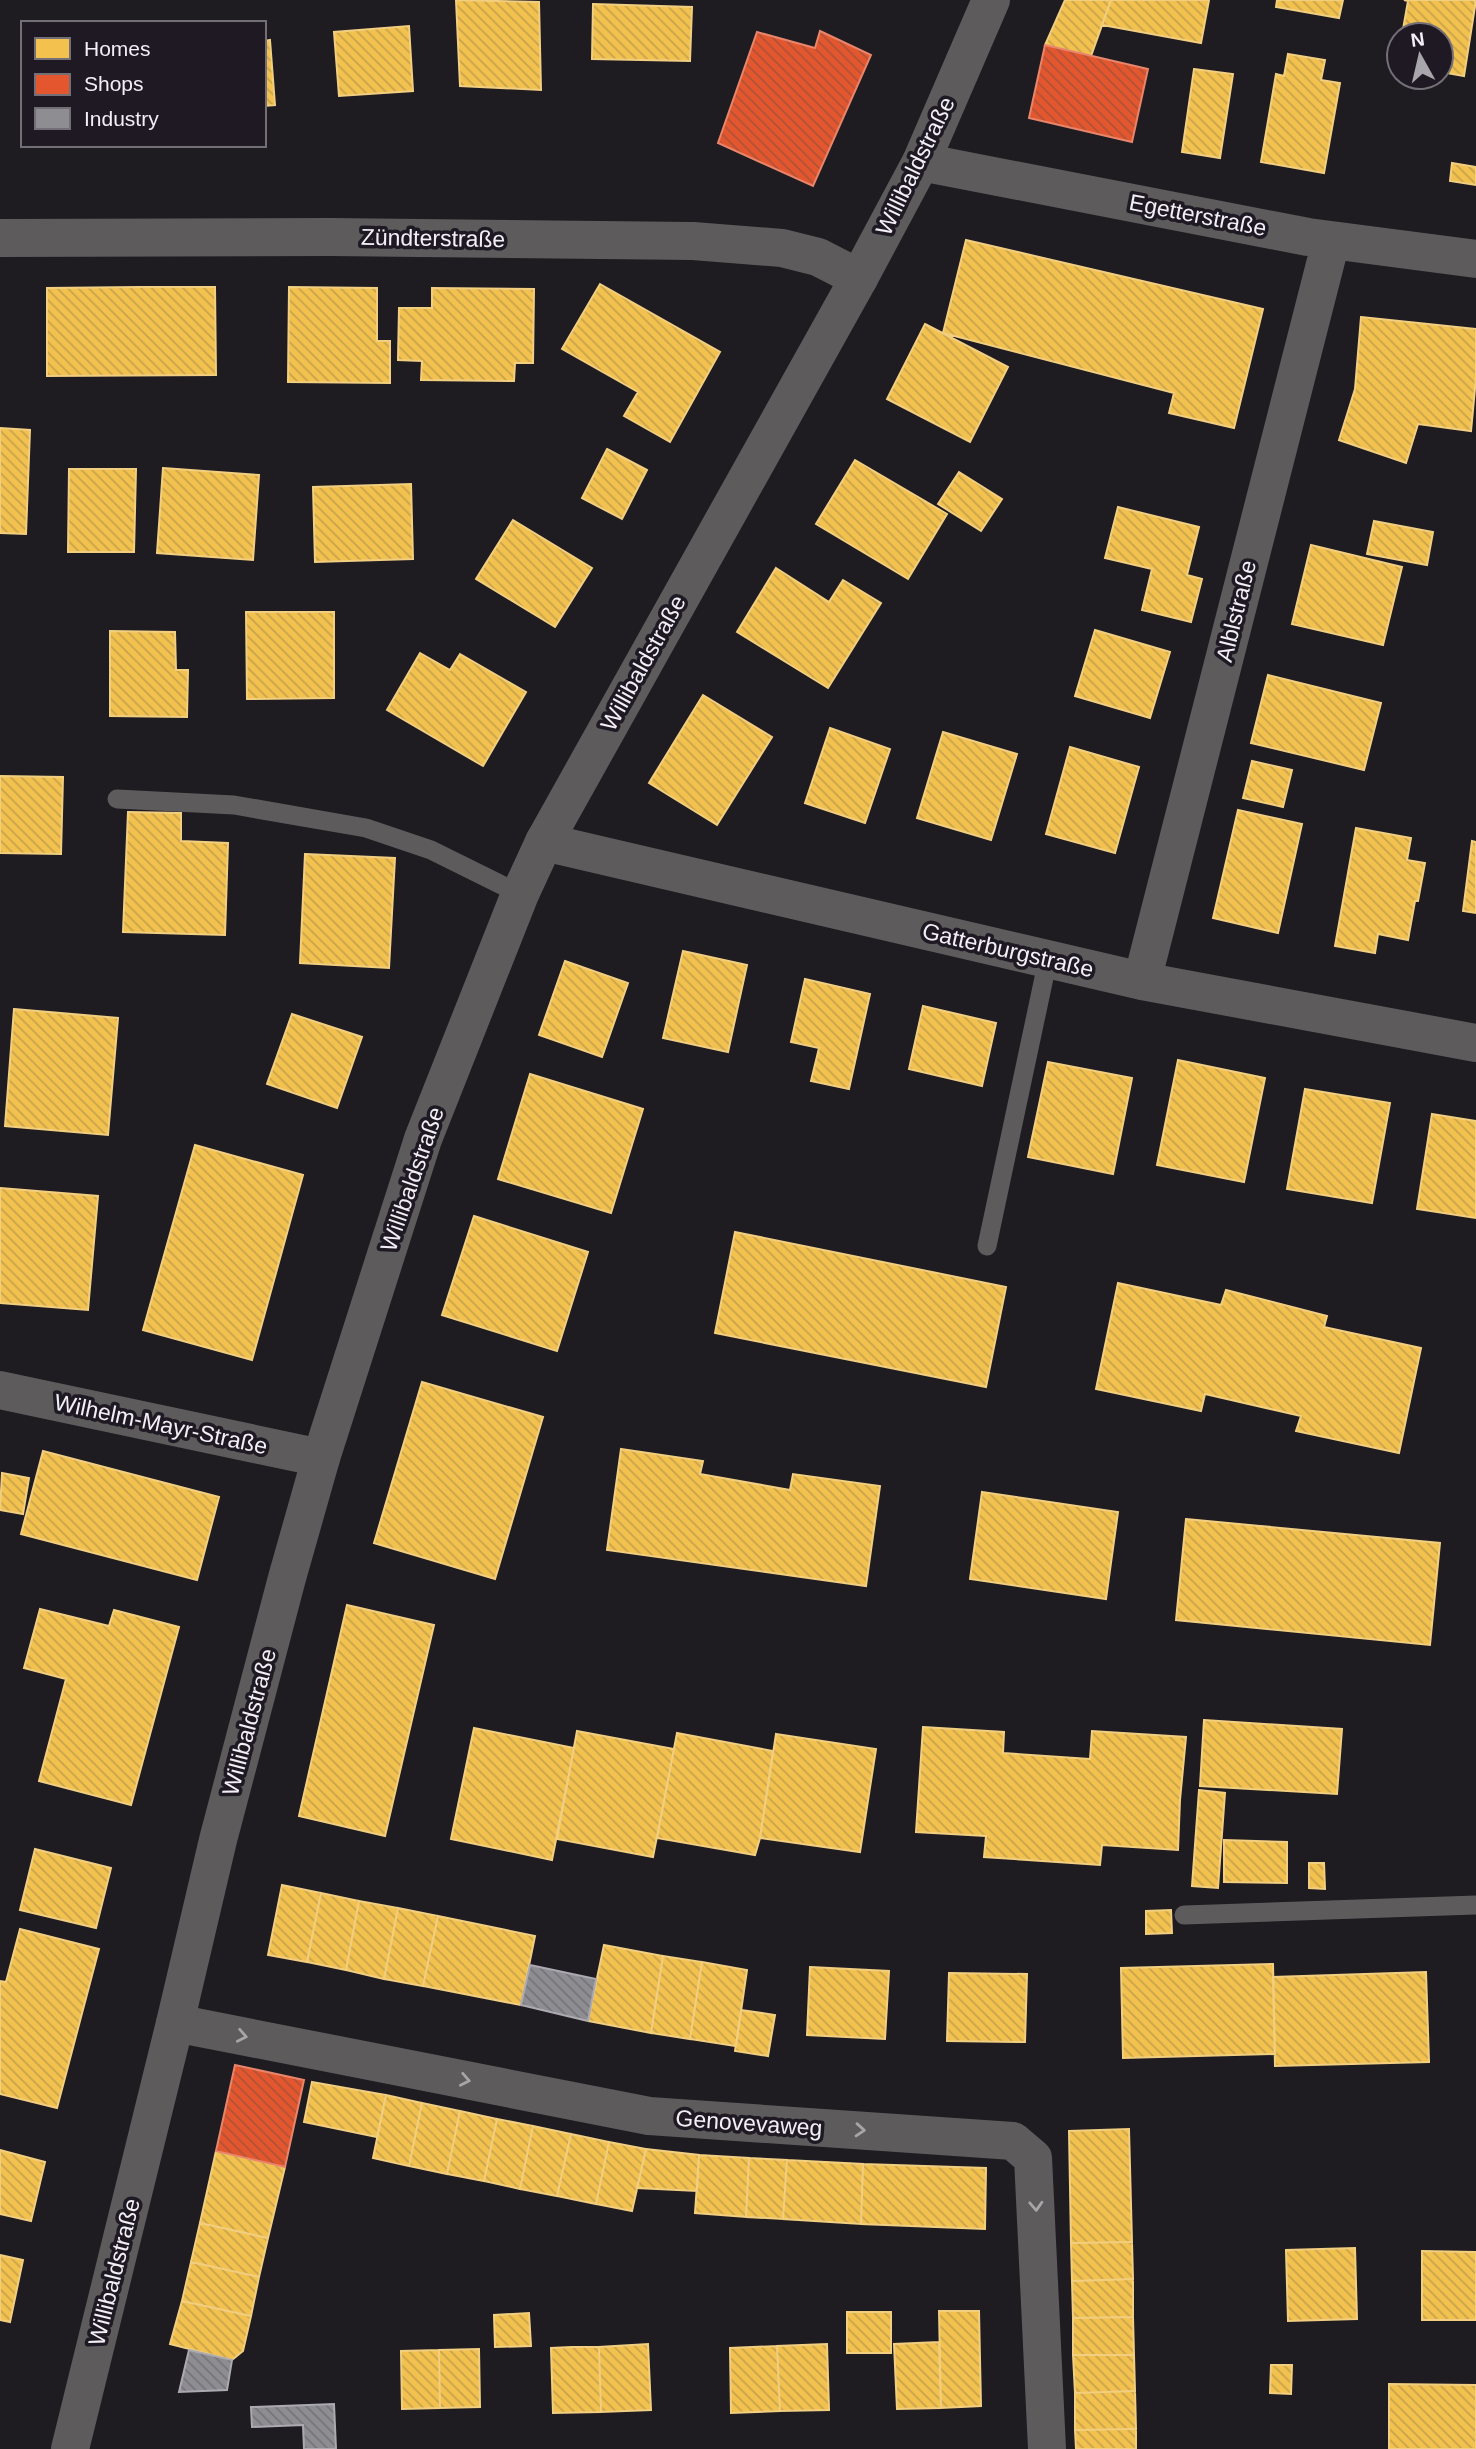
<svg xmlns="http://www.w3.org/2000/svg" width="1476" height="2449" font-family="Helvetica,sans-serif">
  <style>
    .homes { fill: url(#homes-back-hatch); stroke: #f2cf80; stroke-width: 2 }
    .shops { fill: url(#shops-back-hatch); stroke: #e8856a; stroke-width: 2 }
    .industry { fill: url(#industry-back-hatch); stroke: #acaab0; stroke-width: 2 }
    .lines { fill: none; stroke-linecap: round; stroke-linejoin: round }
    .service { stroke: #5d5b5b; stroke-width: 19 }
    .minor { stroke: #5d5b5b; stroke-width: 38 }
    .tertiary { stroke: #5d5b5b; stroke-width: 38 }
    .oneway { stroke: #a8a5a8 }
    .labels { text-anchor: middle; dominant-baseline: central; stroke-width: 7; stroke-linejoin: round; paint-order: stroke }
    .street-label { font-size: 23px; fill: #f3eff6; stroke: #1f1923 }
  </style>
  <defs>
    <pattern id="homes-back-hatch" width="6" height="6" patternUnits="userSpaceOnUse" patternTransform="scale(1.75)"><rect width="6" height="6" fill="#f2c14e"/><path d="M-1 5l2 2M0 0l6 6M5-1l2 2" fill="none" stroke="#c8a34d"/></pattern>
    <pattern id="shops-back-hatch" width="6" height="6" patternUnits="userSpaceOnUse" patternTransform="scale(1.75)"><rect width="6" height="6" fill="#e4572e"/><path d="M-1 5l2 2M0 0l6 6M5-1l2 2" fill="none" stroke="#ae5238"/></pattern>
    <pattern id="industry-back-hatch" width="6" height="6" patternUnits="userSpaceOnUse" patternTransform="scale(1.75)"><rect width="6" height="6" fill="#8d8d92"/><path d="M-1 5l2 2M0 0l6 6M5-1l2 2" fill="none" stroke="#757579"/></pattern>
  </defs>
  <rect width="100%" height="100%" fill="#1e1b21"/>
  <path class="homes" d="M456,0L539,2L541,90L460,86Z
    M1065,0H1111L1091,56L1045,45Z
    M1111,0H1209L1201,43L1102,25Z
    M1277,0H1343L1339,18L1276,7Z
    M1404,0H1476L1464,76L1441,72V35H1402L1408,1Z
    M593,4L692,7L690,61L592,59Z
    M409,26L413,91L339,96L334,32Z
    M270,40L275,105L264,106V41Z
    M1288,54L1325,60L1321,80L1340,83L1324,173L1261,162L1276,74L1284,76Z
    M1194,69L1233,74L1220,158L1182,152Z
    M1452,163L1476,167V185L1450,181Z
    M966,240L1263,309L1234,428L1169,413L1174,393L943,333Z
    M600,284L720,352L670,442L624,416L638,392L562,349Z
    M139,287H215L216,375L47,376V288Z
    M289,287L377,288V341H390V383L288,382Z
    M432,288L534,289L533,363H515L514,381L421,380L422,361L398,360L399,308H432Z
    M1361,317L1476,329V378L1471,431L1418,424L1406,463L1339,440L1355,389Z
    M925,324L1008,367L970,442L887,399Z
    M0,428L30,430L26,534L0,533Z
    M607,449L647,470L622,519L582,498Z
    M855,460L947,514L908,579L816,524Z
    M163,468L259,475L253,560L157,553Z
    M69,469H136L134,552H68Z
    M959,472L1002,499L981,531L938,504Z
    M411,484L413,559L315,562L313,487Z
    M1118,507L1199,527L1187,575L1202,579L1191,622L1142,610L1152,569L1105,558Z
    M513,520L592,568L555,627L476,579Z
    M1374,521L1433,532L1427,565L1367,554Z
    M1311,545L1402,567L1383,645L1292,624Z
    M776,568L829,602L843,580L881,603L828,688L737,632Z
    M246,612H334V698L247,699Z
    M1095,630L1170,652L1150,718L1075,696Z
    M110,631L175,632L176,670H188L187,717L110,716Z
    M420,653L450,670L460,654L526,692L483,766L387,710Z
    M1268,675L1381,703L1364,770L1251,743Z
    M703,695L772,737L717,825L649,783Z
    M830,728L890,749L865,823L805,803Z
    M943,732L1017,754L991,840L917,818Z
    M1070,747L1139,767L1115,853L1046,834Z
    M1252,761L1292,770L1283,807L1243,798Z
    M0,776L63,777L61,854L0,853Z
    M1238,810L1302,824L1278,933L1213,918Z
    M128,812L181,813V841L228,843L225,935L123,932Z
    M1356,828L1411,838L1407,860L1425,863L1418,901H1415L1408,940L1378,934L1375,953L1335,946Z
    M1472,841L1476,842V913L1463,911Z
    M305,854L395,858L389,968L300,963Z
    M683,951L747,965L728,1052L663,1038Z
    M565,961L628,983L602,1057L539,1035Z
    M805,979L870,994L849,1089L811,1081L819,1048L791,1042Z
    M923,1006L996,1023L982,1086L909,1069Z
    M14,1009L118,1018L108,1135L5,1126Z
    M292,1014L362,1037L337,1108L267,1084Z
    M1178,1060L1265,1078L1244,1182L1157,1165Z
    M1048,1062L1132,1078L1113,1174L1028,1157Z
    M530,1074L643,1109L611,1213L498,1179Z
    M1305,1089L1390,1103L1372,1203L1287,1189Z
    M1432,1114L1476,1121V1218L1417,1209Z
    M195,1145L303,1175L252,1360L143,1330Z
    M0,1188L98,1196L88,1310L0,1303Z
    M474,1216L588,1252L557,1351L442,1315Z
    M735,1232L1006,1287L986,1387L715,1333Z
    M1118,1283L1221,1305L1226,1290L1327,1316L1324,1327L1421,1348L1399,1453L1296,1431L1301,1416L1205,1394L1201,1411L1096,1389Z
    M422,1382L543,1417L495,1579L374,1543Z
    M621,1449L703,1461L700,1474L790,1490L793,1474L880,1486L866,1586L607,1550Z
    M43,1451L219,1497L197,1580L21,1534Z
    M2,1473L29,1478L23,1514L0,1510Z
    M982,1492L1118,1512L1106,1599L970,1579Z
    M1186,1519L1440,1543L1430,1645L1176,1620Z
    M347,1605L434,1625L385,1836L299,1816Z
    M40,1609L109,1626L114,1610L179,1627L131,1805L39,1781L66,1679L24,1668Z
    M1204,1720L1342,1729L1337,1794L1200,1786Z
    M923,1727L1004,1732L1003,1753L1090,1759L1092,1731L1186,1737L1180,1800L1178,1850L1102,1845L1100,1865L984,1857L986,1836L916,1832Z
    M474,1728L574,1748L552,1860L451,1839Z
    M577,1731L674,1749L653,1857L557,1839Z
    M677,1733L773,1751L760,1838L755,1855L657,1838Z
    M776,1734L876,1749L860,1852L760,1838Z
    M1199,1790L1225,1793L1218,1888L1192,1886Z
    M1224,1840L1287,1842V1883L1224,1882Z
    M35,1849L111,1868L96,1928L20,1910Z
    M1309,1863H1324L1325,1889L1309,1888Z
    M282,1885L321,1893L307,1962L268,1955Z
    M321,1893L359,1901L346,1970L307,1962Z
    M359,1901L398,1908L384,1979L346,1970Z
    M398,1908L438,1916L423,1986L384,1979Z
    M1171,1910L1172,1933L1146,1934V1911Z
    M438,1916L535,1936L521,2005L423,1986Z
    M20,1929L99,1949L57,2108L0,2094V1981L6,1982Z
    M604,1945L663,1956L651,2033L588,2021Z
    M663,1956L702,1962L690,2039L651,2033Z
    M702,1962L747,1970L736,2046L690,2039Z
    M1273,1964L1275,2054L1123,2058L1121,1968Z
    M810,1967L889,1971L885,2039L807,2035Z
    M1426,1972L1429,2062L1275,2066L1273,1977Z
    M949,1973L1027,1974L1025,2042L947,2041Z
    M741,2010L775,2015L768,2056L735,2051Z
    M312,2082L386,2095L377,2137L304,2122Z
    M386,2095L422,2103L409,2166L373,2158Z
    M422,2103L460,2111L447,2174L409,2166Z
    M460,2111L497,2119L484,2181L447,2174Z
    M497,2119L533,2126L520,2189L484,2181Z
    M533,2126L571,2134L557,2196L520,2189Z
    M1129,2129L1132,2242L1071,2243L1069,2131Z
    M571,2134L609,2142L596,2204L557,2196Z
    M609,2142L646,2149L632,2211L596,2204Z
    M646,2149L699,2155L697,2191L637,2188Z
    M0,2150L45,2162L31,2221L0,2214Z
    M216,2151L285,2167L268,2238L200,2223Z
    M699,2155L749,2158L746,2217L695,2213Z
    M749,2158L787,2160L783,2219L746,2217Z
    M787,2160L863,2164L861,2224L783,2219Z
    M863,2164L986,2168L985,2229L861,2224Z
    M200,2223L268,2238L259,2277L191,2262Z
    M1132,2242L1133,2279L1072,2281L1071,2243Z
    M1355,2248L1357,2319L1288,2321L1286,2250Z
    M1422,2251L1476,2252V2320H1422Z
    M0,2255L23,2260L10,2322L0,2320Z
    M191,2262L259,2277L251,2316L182,2301Z
    M1133,2279V2317L1073,2318L1072,2281Z
    M182,2301L251,2316L243,2351L232,2360L170,2344Z
    M939,2311H979L981,2406L941,2408Z
    M847,2312H891V2353H847Z
    M529,2313L531,2346L495,2347L494,2315Z
    M1133,2317L1134,2355H1073V2318Z
    M939,2342L941,2408L897,2409L894,2344Z
    M648,2344L651,2410L601,2412L599,2347Z
    M827,2344L829,2410L780,2411L777,2346Z
    M777,2346L780,2411L731,2413L730,2348Z
    M572,2347H599L601,2412L553,2413L551,2348Z
    M479,2349L480,2407L440,2408L439,2350Z
    M439,2350L440,2408L402,2409L401,2351Z
    M1073,2355H1134L1135,2391L1075,2393Z
    M1271,2365H1292L1291,2394L1270,2393Z
    M1389,2384L1476,2385V2449H1389Z
    M1135,2391L1136,2429L1075,2430V2393Z
    M1136,2429V2449H1076L1075,2430Z"/>
  <path class="shops" d="M820,31L871,55L813,186L718,143L757,32L815,48Z
    M1045,45L1148,69L1132,142L1029,118Z
    M235,2065L304,2080L285,2167L216,2151Z"/>
  <path class="industry" d="M530,1965L596,1979L588,2021L521,2005Z
    M189,2350L232,2360L227,2390L179,2392Z
    M334,2404L336,2449H304L303,2425L252,2427L251,2407Z"/>
  <g class="lines">
    <path class="service" d="M117,799L234,805L366,828L431,850L520,894
      M987,1246L1048,959
      M1184,1915L1476,1905"/>
    <path class="minor" d="M921,162L1308,237L1476,259
      M0,238L331,237L693,241L782,248L818,257L859,278
      M544,842L1142,981L1476,1043
      M1142,981L1331,241
      M0,1390L321,1458
      M175,2023L649,2116L1013,2141L1033,2158L1047,2449"/>
    <path class="tertiary" d="M70,2449L175,2023L218,1840L287,1578L321,1458L423,1139L520,894L544,842L859,278L921,162L991,0"/>
  </g>
  <defs><path id="oneway-chevron" d="M-2-3.5L2.5 0L-2 3.5" fill="none" stroke-width="1.6" stroke-linecap="round" stroke-linejoin="round" transform="scale(1.75)"/></defs>
  <g class="oneway">
    <use href="#oneway-chevron" transform="translate(242 2036) rotate(11)"/>
    <use href="#oneway-chevron" transform="translate(465 2080) rotate(11)"/>
    <use href="#oneway-chevron" transform="translate(860 2130) rotate(4)"/>
    <use href="#oneway-chevron" transform="translate(1036 2206) rotate(87)"/>
  </g>
  <g class="labels">
    <g class="street-label">
      <text transform="translate(915 166) rotate(-64)">Willibaldstraße</text>
      <text transform="translate(1198 215) rotate(11)">Egetterstraße</text>
      <text transform="translate(433 238) rotate(1)">Zündterstraße</text>
      <text transform="translate(1236 611) rotate(-76)">Alblstraße</text>
      <text transform="translate(643 663) rotate(-61)">Willibaldstraße</text>
      <text transform="translate(1008 950) rotate(13)">Gatterburgstraße</text>
      <text transform="translate(412 1179) rotate(-71)">Willibaldstraße</text>
      <text transform="translate(161 1424) rotate(12)">Wilhelm-Mayr-Straße</text>
      <text transform="translate(249 1722) rotate(-75)">Willibaldstraße</text>
      <text transform="translate(749 2123) rotate(4)">Genovevaweg</text>
      <text transform="translate(114 2272) rotate(-76)">Willibaldstraße</text>
    </g>
  </g>
  <rect x="21" y="21" width="245" height="126" fill="#1f1923" stroke="#746f77" stroke-width="2"/>
  <rect x="35" y="38" width="35" height="21" fill="#f2c14e" stroke="#746f77" stroke-width="2"/>
  <text x="84" y="56" font-size="21" fill="#f3eff6">Homes</text>
  <rect x="35" y="74" width="35" height="21" fill="#e4572e" stroke="#746f77" stroke-width="2"/>
  <text x="84" y="91" font-size="21" fill="#f3eff6">Shops</text>
  <rect x="35" y="108" width="35" height="21" fill="#8d8d92" stroke="#746f77" stroke-width="2"/>
  <text x="84" y="126" font-size="21" fill="#f3eff6">Industry</text>
  <g transform="translate(1420 56) rotate(352)"><circle r="33" fill="#1f1923" stroke="#746f77" stroke-width="2"/>
  <path d="M0-5L12 26L0 18L-12 26Z" fill="#a8a5ab"/>
  <text y="-10" font-size="19" font-weight="bold" text-anchor="middle" fill="#f3eff6">N</text>
  </g>
</svg>
